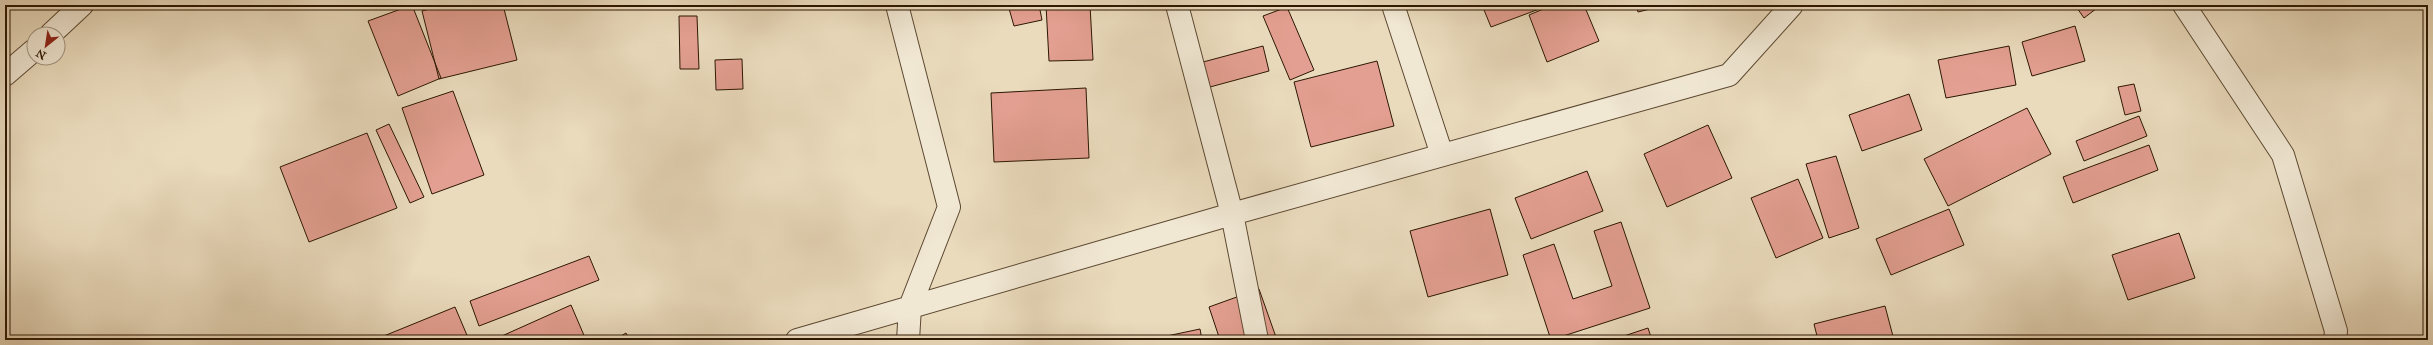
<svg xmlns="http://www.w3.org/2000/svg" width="2433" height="345" font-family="'IM FELL Great Primer',serif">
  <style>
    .building { fill: #e39f91; stroke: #2c1702 }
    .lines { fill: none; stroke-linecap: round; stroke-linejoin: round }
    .minor-casing { stroke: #5c4831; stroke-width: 24 }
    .minor { stroke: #f1e8d4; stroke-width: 22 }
  </style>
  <rect width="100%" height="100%" fill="#eadbbd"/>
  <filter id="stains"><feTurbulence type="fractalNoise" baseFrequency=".005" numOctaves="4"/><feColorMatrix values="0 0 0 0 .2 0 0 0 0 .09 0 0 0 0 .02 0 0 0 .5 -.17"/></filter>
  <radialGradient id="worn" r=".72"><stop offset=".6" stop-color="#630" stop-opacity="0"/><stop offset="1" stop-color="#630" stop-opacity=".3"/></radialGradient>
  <path class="building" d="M412,5L441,78L398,96L368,21Z
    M444,5H503L517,60L439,79L422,11Z
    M1008,5H1039L1042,20L1014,26Z
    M1046,5H1090L1093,60L1049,61Z
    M1482,5H1550L1491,27Z
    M1553,5H1584L1599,41L1547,62L1529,15Z
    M1636,5H1666L1638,12Z
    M2075,5H2101L2084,18Z
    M1287,7L1314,70L1290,80L1263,16Z
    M679,16H697L699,69H680Z
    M2075,26L2085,61L2032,76L2022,42Z
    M1263,46L1269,71L1210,87L1203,62Z
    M2009,46L2016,85L1946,98L1938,60Z
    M742,59L743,89L716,90L715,60Z
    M1377,61L1394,126L1311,147L1294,82Z
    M2134,84L2141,111L2125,115L2118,87Z
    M1086,88L1089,158L994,162L991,93Z
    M453,91L484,175L432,194L402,108Z
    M1909,94L1922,130L1862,151L1849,115Z
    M2027,108L2051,154L1948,206L1924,159Z
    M2139,116L2147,136L2084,161L2076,141Z
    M389,124L424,197L410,203L376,130Z
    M1708,125L1732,178L1667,207L1644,154Z
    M367,133L397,208L309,242L280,167Z
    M2149,145L2158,170L2073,203L2063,177Z
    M1836,156L1859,228L1829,238L1806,164Z
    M1587,171L1603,211L1531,239L1515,198Z
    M1798,179L1823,238L1776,258L1751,198Z
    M1490,209L1508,275L1428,297L1410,231Z
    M1949,209L1964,245L1891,275L1876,239Z
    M1621,222L1650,308L1551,340L1523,255L1554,244L1573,299L1612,286L1594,231Z
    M2179,233L2195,278L2128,300L2112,255Z
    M589,256L599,280L479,326L470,301Z
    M1259,289L1277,340H1220L1209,307Z
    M571,305L586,340H493Z
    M1885,306L1894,340H1818L1814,324Z
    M455,307L469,340H374Z
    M1648,328L1652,340H1612Z
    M1200,329L1202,340H1148Z
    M626,333L630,340H614Z
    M2054,336L2071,338V340H2054Z"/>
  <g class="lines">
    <g class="minor-casing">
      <path id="minor" d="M897,5L949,207L910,307L908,340
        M1177,5L1232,214L1257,340
        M1393,5L1442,155
        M2184,5L2283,155L2336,331L2335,340
        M51,34L82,5
        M5,75L34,50
        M797,340L1232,214L1729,75L1792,5"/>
    </g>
    <use href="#minor" class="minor"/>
  </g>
  <rect width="2433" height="345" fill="none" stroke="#eadbbd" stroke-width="20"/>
  <rect x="6" y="6" width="2421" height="333" fill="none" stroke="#2c1702" stroke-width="2"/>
  <rect x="10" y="10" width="2413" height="325" fill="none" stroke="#2c1702"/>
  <g transform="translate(46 46) rotate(210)"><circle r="19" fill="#f1e8d4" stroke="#a29480"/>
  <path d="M0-3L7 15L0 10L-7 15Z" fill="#8f2418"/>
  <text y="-6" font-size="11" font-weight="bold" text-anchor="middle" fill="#2c1702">N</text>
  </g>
  <rect width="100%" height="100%" filter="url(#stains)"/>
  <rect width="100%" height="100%" fill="url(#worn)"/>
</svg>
